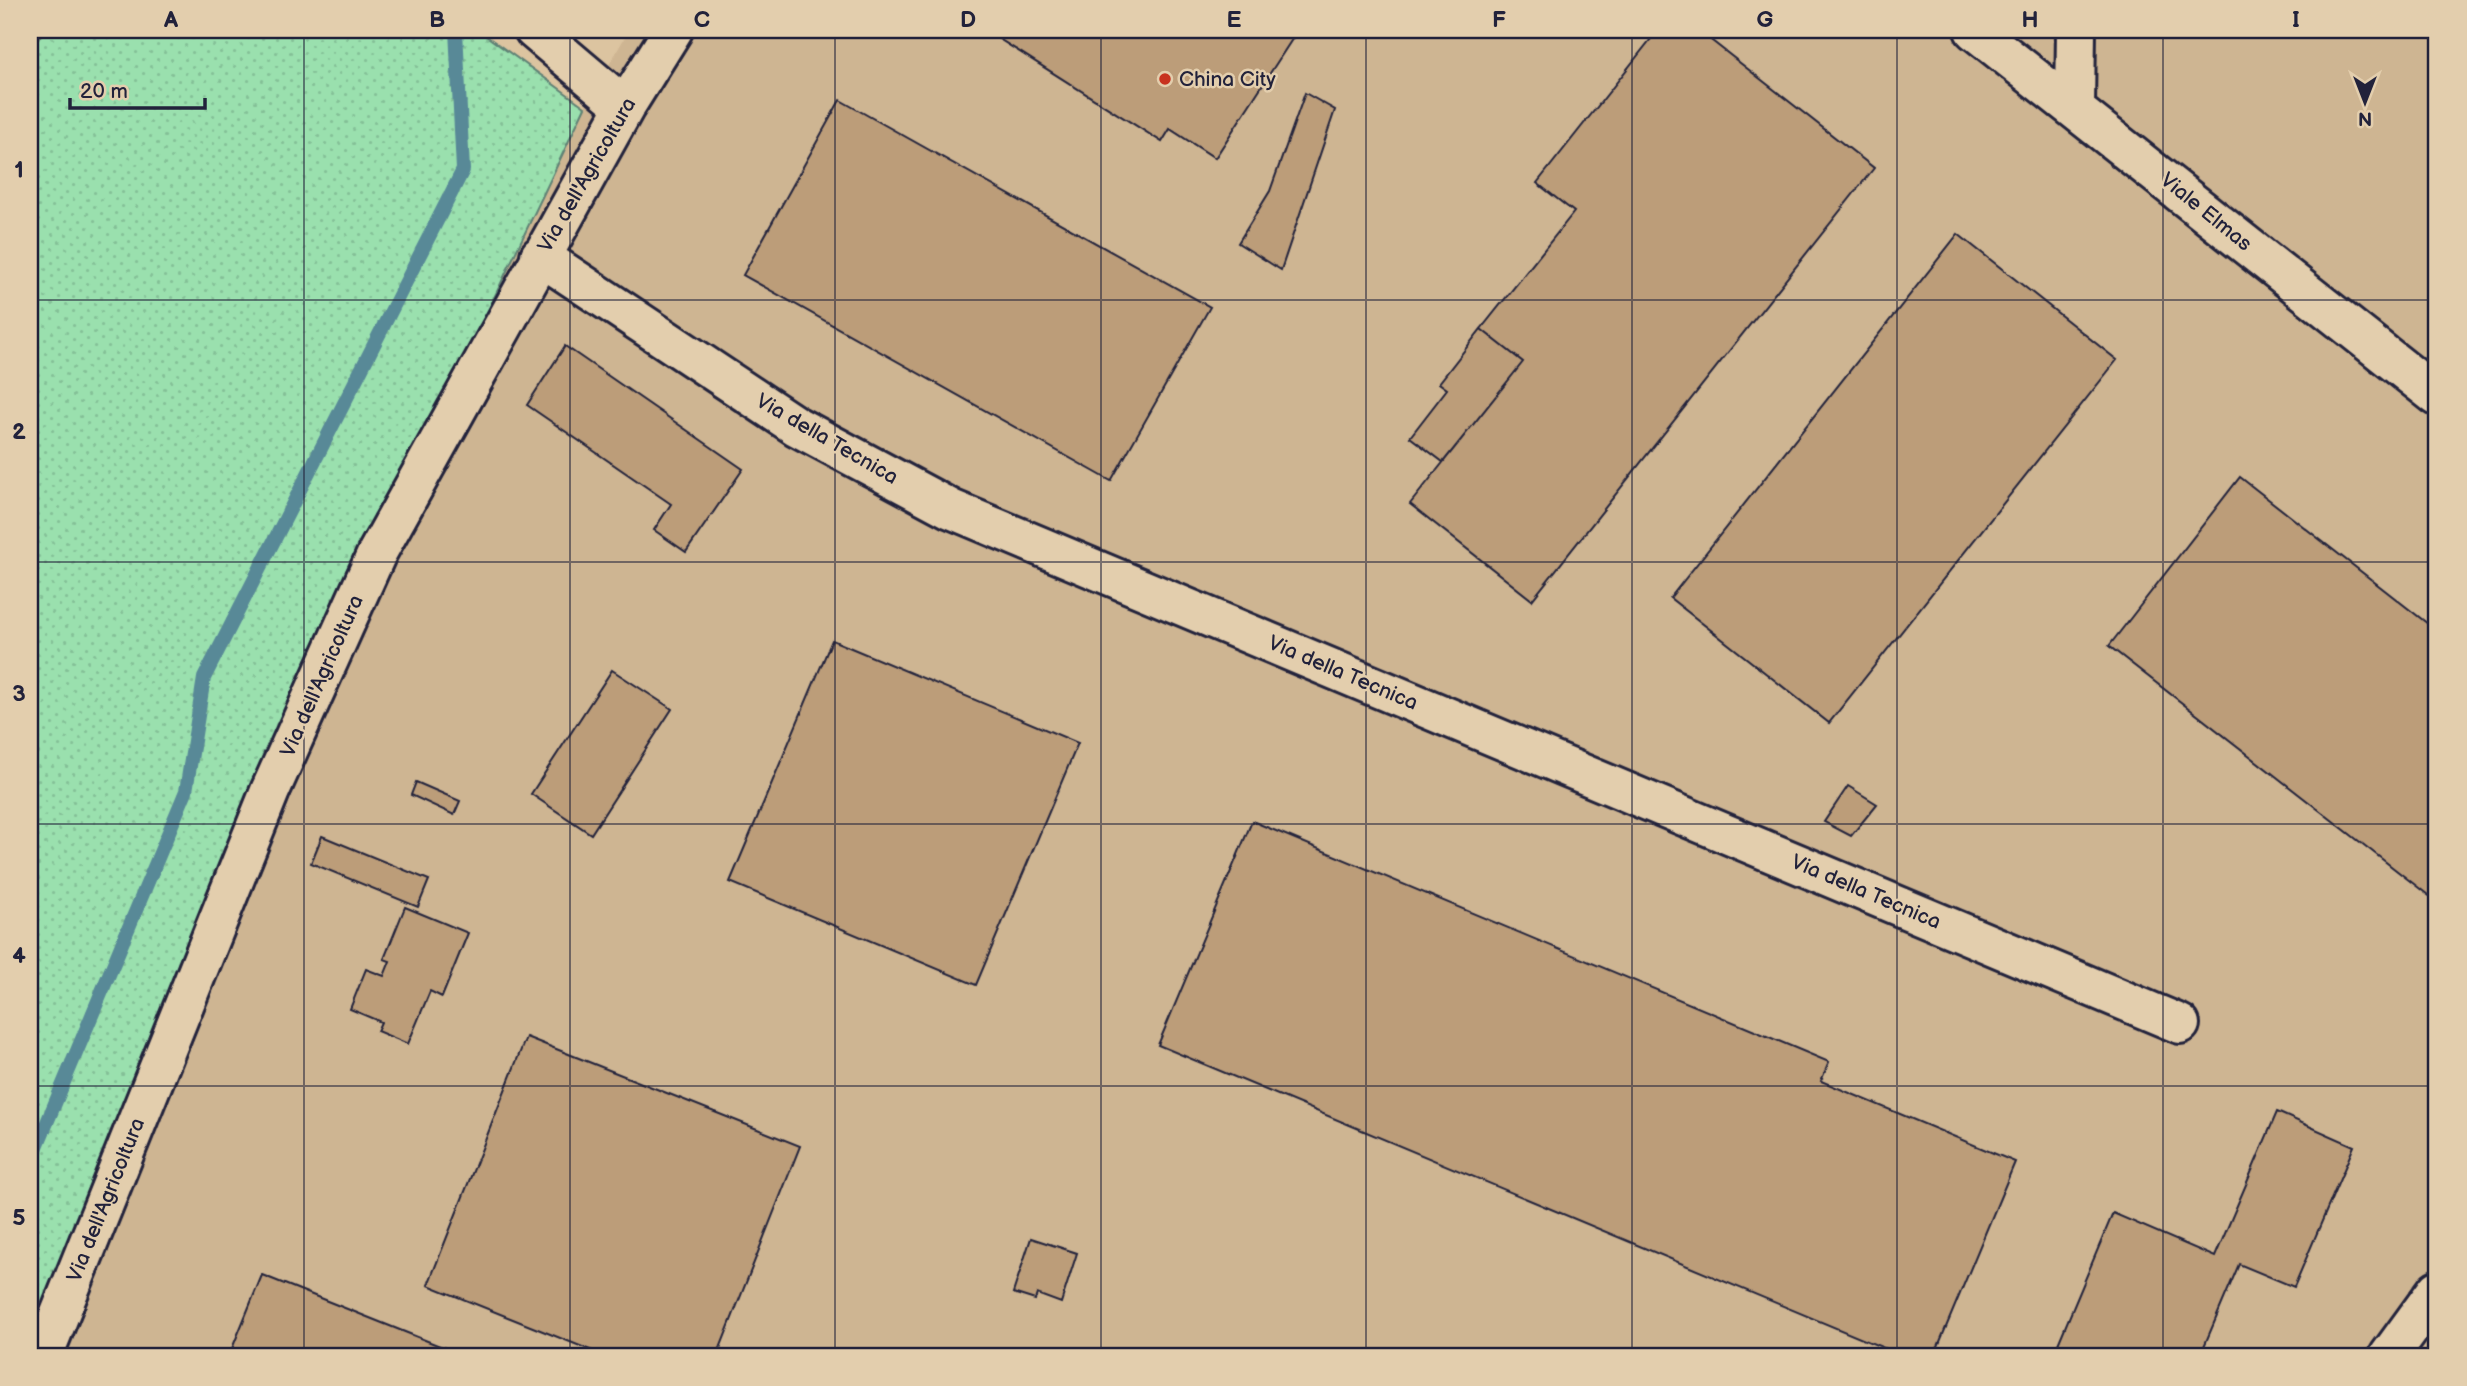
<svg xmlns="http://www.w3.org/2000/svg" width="2467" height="1386" font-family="'Balsamiq Sans',sans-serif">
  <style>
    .built { fill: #ceb592 }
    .grass { fill: url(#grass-dots); stroke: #5e8174; stroke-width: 2 }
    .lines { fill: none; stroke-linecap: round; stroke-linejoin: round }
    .stream { stroke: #588997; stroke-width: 14 }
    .building { fill: #bc9d79; stroke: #22223b; stroke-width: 2 }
    .minor-casing { stroke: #22223b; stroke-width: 44 }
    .major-casing { stroke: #22223b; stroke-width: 44 }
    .minor { stroke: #e3cead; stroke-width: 38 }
    .major { stroke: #e3cead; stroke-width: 38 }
    .grid { fill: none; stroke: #22223b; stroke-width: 2; stroke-opacity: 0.55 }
    .poi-dot { fill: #c8321e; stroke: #e3cead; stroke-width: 2.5 }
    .labels { text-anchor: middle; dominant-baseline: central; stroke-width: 5; stroke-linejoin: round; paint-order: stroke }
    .poi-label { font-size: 21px; fill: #22223b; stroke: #e3cead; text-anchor: start }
    .street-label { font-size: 21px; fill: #22223b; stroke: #e3cead }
    .neatline { fill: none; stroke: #22223b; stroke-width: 2.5 }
    .grid-label { font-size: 23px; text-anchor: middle; font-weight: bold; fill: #22223b }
  </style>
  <defs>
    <pattern id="grass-dots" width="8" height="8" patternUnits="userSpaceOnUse" patternTransform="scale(1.75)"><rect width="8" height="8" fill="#9ae0ae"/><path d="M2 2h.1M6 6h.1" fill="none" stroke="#84c097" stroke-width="1.8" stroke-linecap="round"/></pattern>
  </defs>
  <rect width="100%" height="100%" fill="#dcc4a0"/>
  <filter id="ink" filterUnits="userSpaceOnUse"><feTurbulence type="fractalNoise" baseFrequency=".0143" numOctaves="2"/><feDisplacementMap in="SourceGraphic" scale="14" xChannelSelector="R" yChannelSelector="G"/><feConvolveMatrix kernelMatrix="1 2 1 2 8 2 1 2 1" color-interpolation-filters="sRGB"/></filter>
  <g filter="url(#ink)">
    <path class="built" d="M629,30H2437V1356H30V1332L38,1333L234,843L585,107Z"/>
    <path class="grass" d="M45,30H478L585,107L234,843L38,1333L30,1332V48Z"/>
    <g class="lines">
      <path class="stream" d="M30,1163L186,791L204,678L463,170L456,30"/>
    </g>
    <path class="building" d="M985,30H1298L1215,158L1170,129L1162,142Z
      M1658,30H1698L1874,168L1532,600L1410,504L1523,362L1481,329L1574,212L1537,183Z
      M1305,93L1335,110L1281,270L1238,243L1270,191Z
      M840,100L1210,307L1111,481L743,275Z
      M1958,234L2117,360L1829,723L1670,598Z
      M1481,329L1523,362L1443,462L1410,437L1447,389L1439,383Z
      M565,346L743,469L686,552L654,530L671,504L527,405Z
      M2240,477L2437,631V902L2109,646Z
      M832,640L1078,743L976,985L730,882Z
      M612,670L672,709L591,834L531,794Z
      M416,782L460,801L454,815L411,795Z
      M1848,786L1877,804L1851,836L1824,822Z
      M1252,821L1829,1062L1821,1081L2015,1162L1934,1356H1903L1158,1045Z
      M322,836L429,880L418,907L311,863Z
      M405,907L468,933L442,997L430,991L408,1044L377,1031L381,1022L350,1009L366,969L384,976L390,961L384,959Z
      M526,1037L800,1146L717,1356H605L428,1285Z
      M2277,1112L2354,1146L2294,1287L2239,1264L2200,1356H2053L2113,1213L2215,1257Z
      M1031,1238L1077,1253L1061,1303L1037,1294L1035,1300L1013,1293Z
      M262,1275L465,1356H229Z"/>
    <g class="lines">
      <g class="minor-casing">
        <path id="minor" d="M534,30L625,107
          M2075,107L2076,30
          M540,256L796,426L951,509L2180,1024
          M43,1356L270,791L377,553L625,107L673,30
          M2389,1356L2437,1290"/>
      </g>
      <g class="major-casing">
        <path id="major" d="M1974,30L2437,396"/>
      </g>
      <use href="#minor" class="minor"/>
      <use href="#major" class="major"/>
    </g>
  </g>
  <path class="grid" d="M304,30V1356M570,30V1356M835,30V1356M1101,30V1356M1366,30V1356M1632,30V1356M1897,30V1356M2163,30V1356M30,300H2437M30,562H2437M30,824H2437M30,1086H2437"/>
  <circle class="poi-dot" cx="1165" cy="79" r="7"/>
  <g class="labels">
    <g class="poi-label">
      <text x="1179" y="79">China City</text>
    </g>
    <g class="street-label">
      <text transform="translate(587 175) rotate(-60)">Via dell'Agricoltura</text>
      <text transform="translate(2206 212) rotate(39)">Viale Elmas</text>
      <text transform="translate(827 439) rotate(30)">Via della Tecnica</text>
      <text transform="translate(1343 673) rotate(23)">Via della Tecnica</text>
      <text transform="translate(322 676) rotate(-66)">Via dell'Agricoltura</text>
      <text transform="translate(1866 892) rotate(23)">Via della Tecnica</text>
      <text transform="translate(106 1200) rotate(-68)">Via dell'Agricoltura</text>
    </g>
  </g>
  <rect width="2467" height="1386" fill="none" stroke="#e3cead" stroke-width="77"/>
  <g transform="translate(2365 102) rotate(180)" stroke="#e3cead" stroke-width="5" paint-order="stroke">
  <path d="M0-5L12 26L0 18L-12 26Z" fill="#22223b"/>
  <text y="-10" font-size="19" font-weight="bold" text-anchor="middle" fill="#22223b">N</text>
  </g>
  <path d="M70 98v10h135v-10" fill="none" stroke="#22223b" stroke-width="3.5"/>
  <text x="80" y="98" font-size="21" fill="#22223b" stroke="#e3cead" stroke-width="5" paint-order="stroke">20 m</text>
  <rect x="38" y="38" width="2390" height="1310" class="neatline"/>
  <g class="grid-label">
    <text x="171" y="27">A</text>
    <text x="437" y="27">B</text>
    <text x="702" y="27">C</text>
    <text x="968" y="27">D</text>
    <text x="1234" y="27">E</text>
    <text x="1499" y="27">F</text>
    <text x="1765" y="27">G</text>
    <text x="2030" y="27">H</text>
    <text x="2296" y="27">I</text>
    <text x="19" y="177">1</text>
    <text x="19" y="439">2</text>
    <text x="19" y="701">3</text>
    <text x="19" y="963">4</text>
    <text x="19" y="1225">5</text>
  </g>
</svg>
